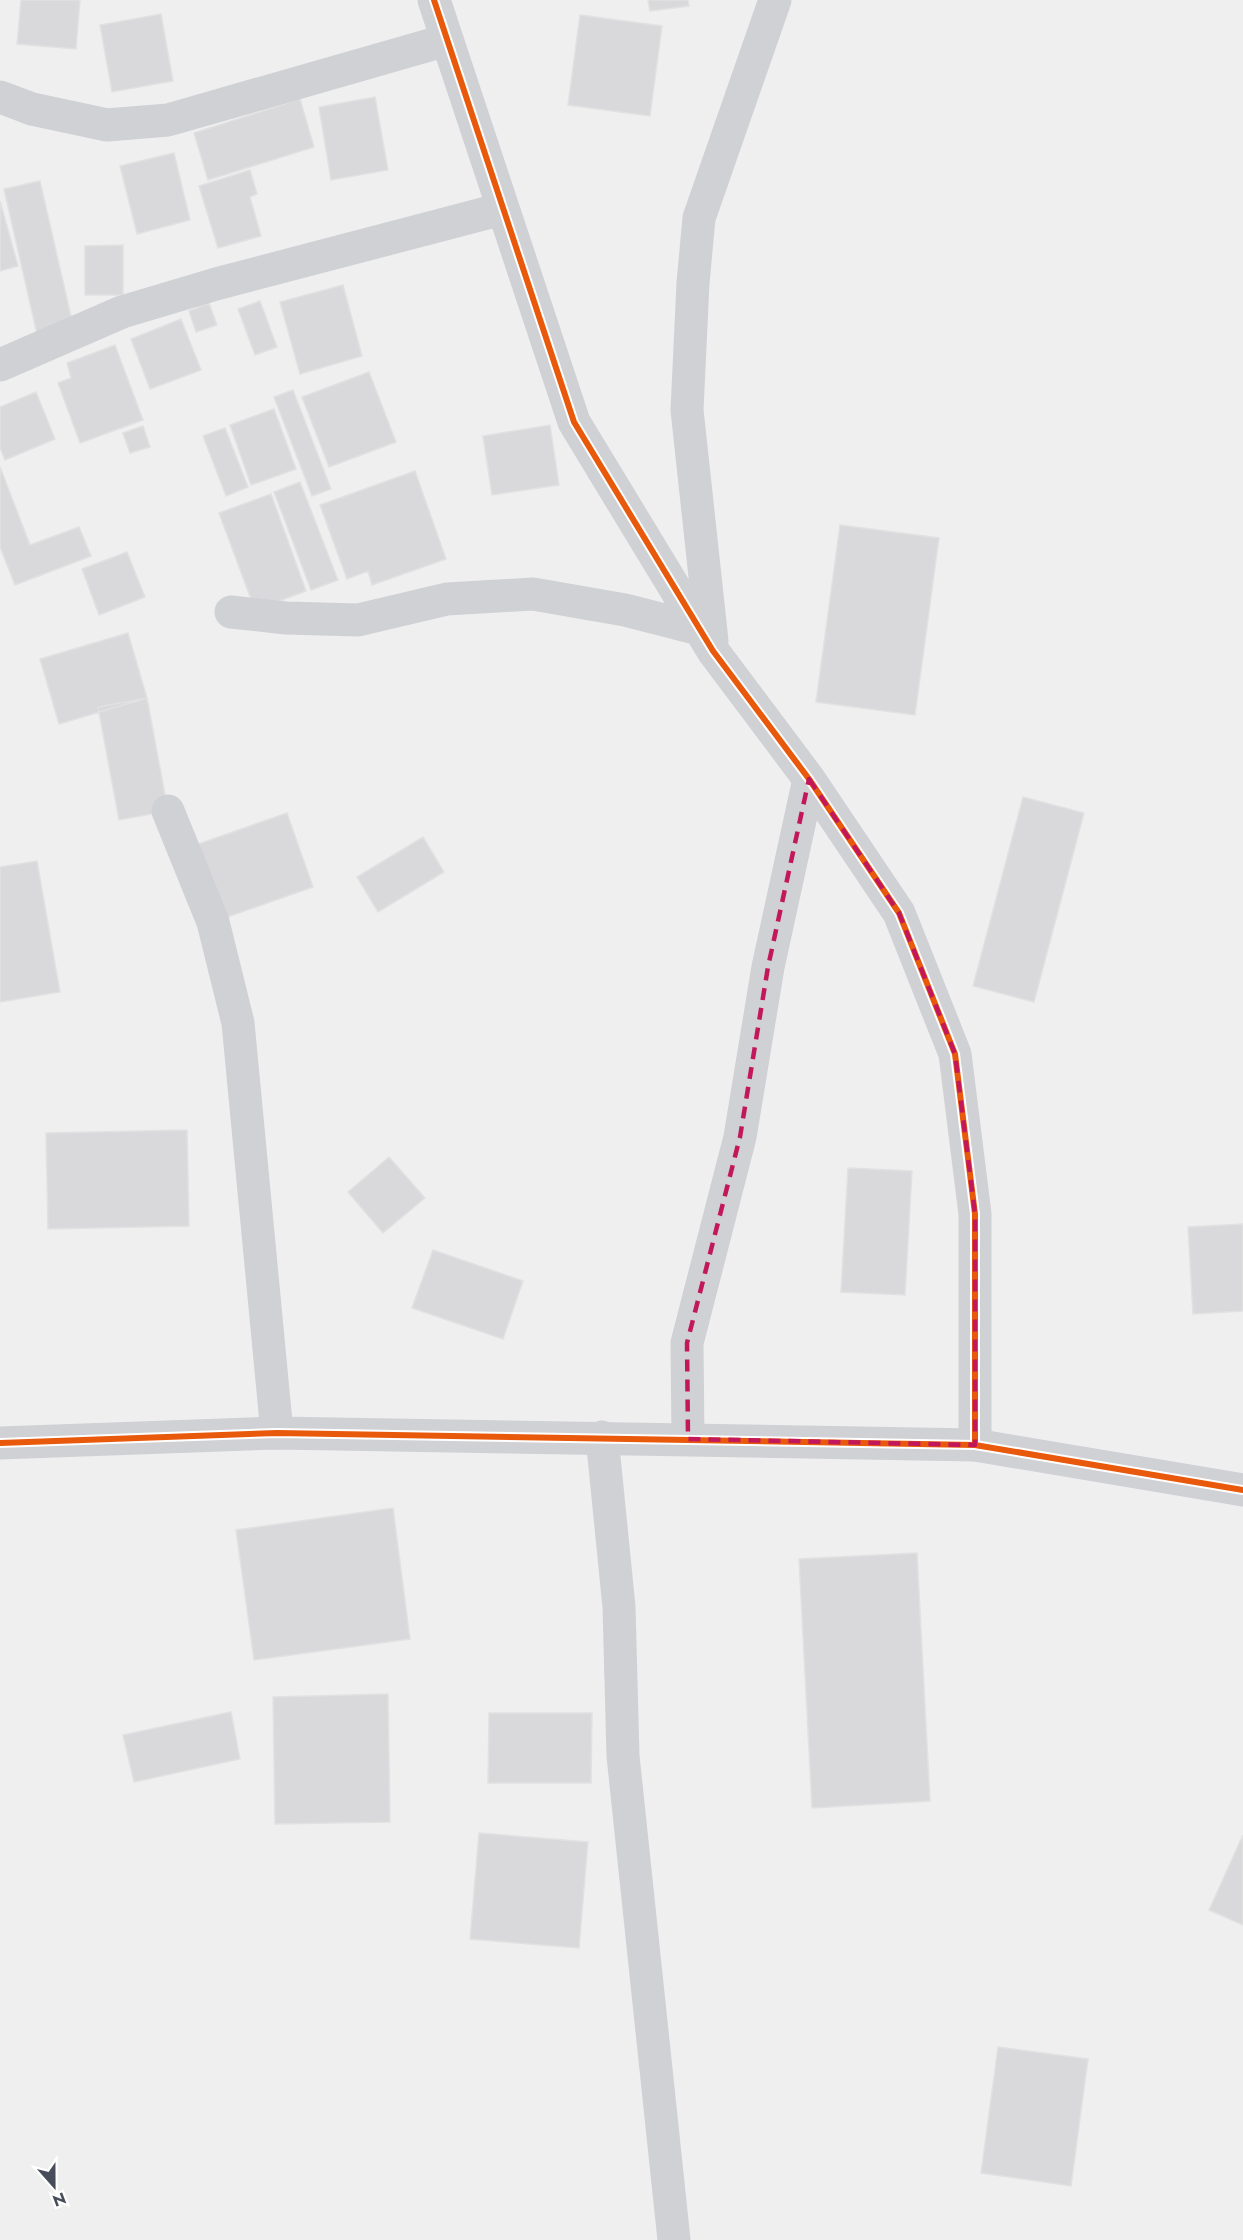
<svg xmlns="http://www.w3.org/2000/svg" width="1243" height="2240" font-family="Jost,sans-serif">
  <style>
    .building { fill: #d9d8db; stroke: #e1e1e2; stroke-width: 1.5 }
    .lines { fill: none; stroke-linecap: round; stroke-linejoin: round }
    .minor { stroke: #d0d1d5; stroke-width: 33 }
    .tertiary { stroke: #d0d1d5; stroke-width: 33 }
    .cycleway-casing { stroke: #fff; stroke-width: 10 }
    .cycleway { stroke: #e8590c; stroke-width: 6 }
    .marked { fill: none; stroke: #c2185b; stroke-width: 4.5; stroke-dasharray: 12 8; stroke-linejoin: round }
  </style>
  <rect width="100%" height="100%" fill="#f0efef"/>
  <path class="building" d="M21,0H80L76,49L17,44Z
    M648,0H688L689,6L650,11Z
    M161,14L173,81L112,92L100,25Z
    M580,15L662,26L650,116L568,105Z
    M375,97L388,170L331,180L319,107Z
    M300,99L314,147L208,180L194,133Z
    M174,153L190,220L137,234L120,166Z
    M250,170L257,194L250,197L261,236L218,248L199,186Z
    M40,181L73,325L37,334L4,189Z
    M0,201L18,266L0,271Z
    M123,245V295H85V246Z
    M343,285L362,356L300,374L280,302Z
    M260,301L277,347L255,355L238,309Z
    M209,303L217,325L196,332L189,311Z
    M181,319L201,370L150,389L131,339Z
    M115,345L143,420L80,443L58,383L71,378L67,363Z
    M369,372L396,442L329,467L302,397Z
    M293,390L331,489L312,496L274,397Z
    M36,392L55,439L5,460L0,448V407Z
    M274,409L296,469L251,485L230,425Z
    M550,425L559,485L492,495L483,436Z
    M143,426L150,447L130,453L123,433Z
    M225,428L248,487L226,496L203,436Z
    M0,467L30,545L79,527L91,556L15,585L0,547Z
    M415,471L446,559L372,585L368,571L347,579L320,505Z
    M300,482L338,580L311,590L274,492Z
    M271,494L306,591L255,610L219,513Z
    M840,525L939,538L915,715L816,702Z
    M127,552L145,597L99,615L82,569Z
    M128,633L147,698L59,724L40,659Z
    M147,698L168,811L119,820L98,707Z
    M1023,797L1084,813L1034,1002L973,986Z
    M287,813L313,887L213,922L187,848Z
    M423,837L444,872L378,912L357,877Z
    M37,861L60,992L0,1002V867Z
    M187,1130L189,1226L48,1229L46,1133Z
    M389,1157L425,1198L383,1233L348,1192Z
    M848,1168L912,1171L905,1295L841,1292Z
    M1243,1224V1311L1193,1314L1188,1227Z
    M433,1250L523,1281L503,1339L412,1308Z
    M393,1508L410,1639L254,1660L236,1530Z
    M917,1553L930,1801L812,1808L799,1559Z
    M388,1694L390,1822L275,1824L273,1697Z
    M231,1712L240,1759L134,1782L123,1735Z
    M489,1713H592L591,1783H488Z
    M479,1833L588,1842L579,1948L470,1939Z
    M1243,1835V1925L1209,1910Z
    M998,2047L1088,2059L1071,2186L981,2173Z"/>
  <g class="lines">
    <path class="minor" d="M434,0L574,422L713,651L809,779L899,913L955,1054L975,1214V1445
      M0,97L32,109L107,125L168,120L447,40
      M0,365L122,312L216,284L502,209
      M231,612L286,618L358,620L447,599L533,594L625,610L699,629
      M712,641L687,410L693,283L699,218L775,0
      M168,811L213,922L238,1023L277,1433
      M602,1437L619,1607L623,1756L674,2240
      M688,1439L687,1343L740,1137L768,967L809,779"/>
    <path class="tertiary" d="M0,1443L277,1433L975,1445L1243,1490"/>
    <g class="cycleway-casing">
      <path id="cycleway" d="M434,0L574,422L713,651L809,779L899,913L955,1054L975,1214V1445
        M0,1443L277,1433L975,1445L1243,1490"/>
    </g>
    <use href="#cycleway" class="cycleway"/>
  </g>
  <path class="marked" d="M809,779L899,913L955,1054L975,1214V1445L688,1439L687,1343L740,1137L768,967Z"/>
  <g transform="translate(54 2186) rotate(159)" stroke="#ffffff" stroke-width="4.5" paint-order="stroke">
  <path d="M0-4.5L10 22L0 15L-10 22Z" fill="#474d5b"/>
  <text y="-9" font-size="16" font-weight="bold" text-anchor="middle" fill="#474d5b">N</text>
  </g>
</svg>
